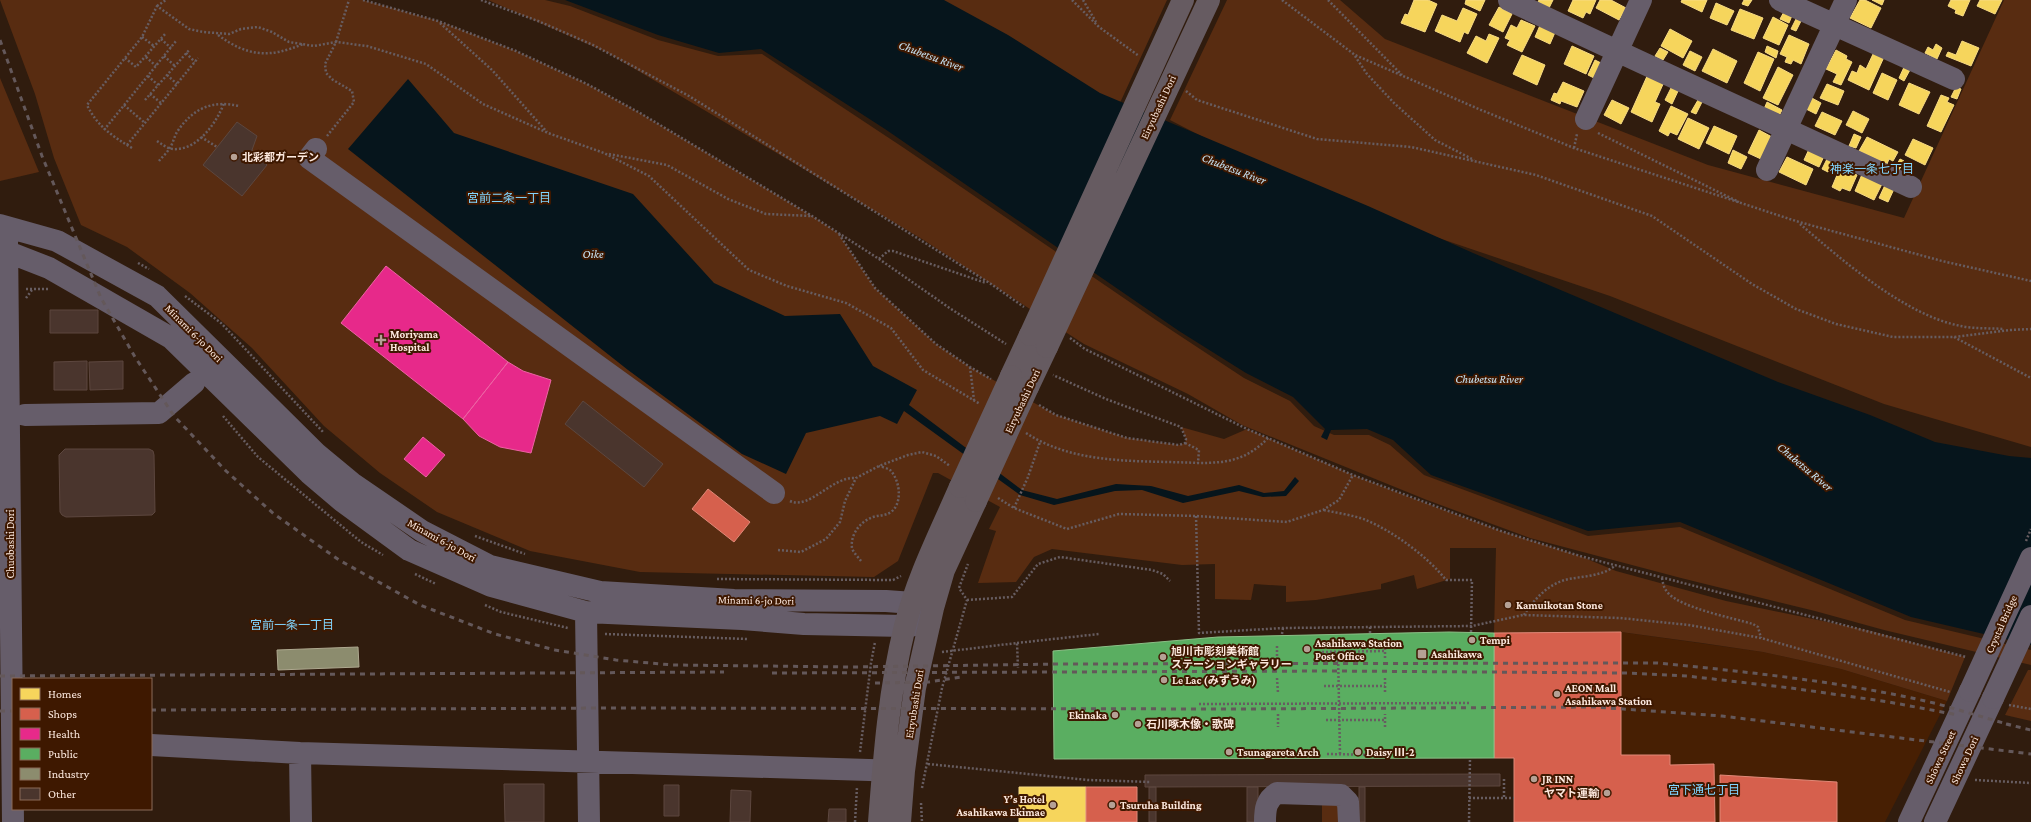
<svg xmlns="http://www.w3.org/2000/svg" width="2031" height="822" font-family="'Crimson Pro','Noto Sans JP',serif">
  <style>
    .built { fill: #471f03 }
    .green { fill: #582c11 }
    .water { fill: #06151c }
    .homes { fill: #f6d55c; stroke: #f8db83 }
    .shops { fill: #d6604d; stroke: #e18978 }
    .health { fill: #e7298a; stroke: #ed62a3 }
    .public { fill: #5aae61; stroke: #8bbf86 }
    .industry { fill: #8c8c6e; stroke: #aea88f }
    .building { fill: #4a352d; stroke: #5d473f }
    .lines { fill: none; stroke-linecap: round; stroke-linejoin: round }
    .path { stroke: #675d61; stroke-width: 2.5; stroke-dasharray: 2 2; stroke-linecap: butt }
    .minor { stroke: #665d6a; stroke-width: 22 }
    .major { stroke: #665b61; stroke-width: 22 }
    .rail { stroke: #64585a; stroke-width: 3; stroke-dasharray: 5 5; stroke-linecap: butt }
    .path-bridge { stroke: #675d61; stroke-width: 2.5; stroke-dasharray: 2 2; stroke-linecap: butt }
    .minor-bridge { stroke: #665d6a; stroke-width: 22 }
    .major-bridge { stroke: #665b61; stroke-width: 22 }
    .poi-dot { fill: #b5a195; stroke: #3e1800; stroke-width: 1.5 }
    .labels { text-anchor: middle; dominant-baseline: central; stroke-width: 4; stroke-linejoin: round; paint-order: stroke }
    .street-label { font-size: 11px; fill: #fce8dd; stroke: #3e1800 }
    .poi-label { font-size: 11px; font-weight: bold; fill: #fce8dd; stroke: #3e1800; text-anchor: start }
    .water-label { font-size: 12px; font-style: italic; fill: #c8e6f7; stroke: #3e1800 }
    .neighbourhood-label { font-size: 12px; fill: #81d5fe; stroke: #3e1800 }
  </style>
  <rect width="100%" height="100%" fill="#301c0e"/>
  <path class="built" d="M1621,632L1763,652L1841,669L1947,701L1885,822H1514V758H1494V633Z"/>
  <path class="green" d="M0,0H363L438,21L516,51L587,84L640,113L812,216L838,233L875,288L936,344L970,367L1056,415L1127,438L1179,445L1185,443L1186,439L1181,427L1224,439L1247,429L1353,475L1428,504L1501,531L1580,556L1616,571L1726,601L1871,631L1965,657L1947,701L1841,669L1763,652L1702,643L1621,632L1494,633L1496,548H1450V579L1417,589L1414,575L1381,584V589L1316,600L1286,602V586L1254,584L1251,600L1215,599V564L1182,565L1052,549L1034,557L1016,582L978,583L996,531L989,529L1000,507L938,473H933L898,561L874,577L640,572L530,551L437,512L380,473L324,426L252,348L190,293L127,247L81,225L54,158L35,94Z
    M488,0H545L570,6L658,40L718,56L762,54L904,148L1156,320L1244,378L1290,401L1314,426L1334,435H1369L1390,445L1424,475L1588,536L1680,527L1905,620L2031,650V665L1884,630L1815,611L1681,578L1530,538L1427,500L1242,425L1188,394L1084,344L922,239L608,53Z
    M936,0H1167L1119,105Z
    M1227,0H1340L1385,39L1708,165L1904,218L2004,0H2031V447L1884,404L1610,296L1415,230L1271,172L1170,120Z
    M0,78L39,172L0,181Z
    M2028,670H2031V721L2005,715Z
    M1338,801L1343,822H1322V805Z"/>
  <path class="water" d="M565,0H944L1008,35L1100,93L1368,206L1473,253L1778,382L1870,415L1935,442L2009,456L2031,458V645L1911,617L1680,522L1588,531L1431,475L1393,440L1367,429L1331,430L1327,440L1321,437L1325,429L1293,397L1246,373L1179,331L885,129L761,49L719,53L658,35Z
    M408,79L454,133L633,194L714,283L785,316L840,314L873,366L917,390L909,405L1022,490L1057,499L1116,484L1151,486L1188,496L1239,485L1264,493L1284,491L1295,477L1299,481L1286,496L1263,497L1239,491L1183,503L1142,490L1115,491L1054,505L1020,495L904,411L897,424L880,416L806,433L786,474L742,454L628,370L348,149Z"/>
  <path class="homes" d="M1414,0H1428L1437,4L1425,32L1401,23L1405,14L1408,15Z
    M1466,0H1485L1480,11L1465,4Z
    M1539,0H1553L1549,8L1538,2Z
    M1573,0H1596L1590,14L1586,12L1583,18L1568,11Z
    M1600,0H1611L1626,8L1619,20L1596,8Z
    M1682,0H1707L1702,12L1681,2Z
    M1744,0H1752L1748,6L1742,4Z
    M1860,0H1865L1881,8L1871,28L1850,18Z
    M1872,0H1884L1882,5Z
    M1951,0H1970L1963,16L1955,13L1956,10L1948,6Z
    M1980,0H2002L1995,14L1977,6Z
    M1716,3L1734,11L1727,25L1710,18Z
    M1499,7L1512,14L1503,32L1489,25Z
    M1463,8L1477,14L1468,34L1464,32L1460,42L1435,31L1442,15L1457,21Z
    M1740,9L1763,18L1754,39L1731,30Z
    M1785,10L1793,13L1789,23L1780,19Z
    M1773,17L1788,25L1779,45L1763,38Z
    M1797,17L1802,19L1796,31L1791,29Z
    M1521,20L1535,26L1522,52L1507,45L1510,40L1505,38L1511,25L1517,28Z
    M1541,23L1556,30L1550,44L1535,37Z
    M1670,29L1692,41L1683,58L1661,46Z
    M1489,34L1499,38L1487,63L1467,53L1476,36L1486,41Z
    M1789,35L1809,44L1801,64L1793,60L1791,64L1785,62L1787,57L1780,54Z
    M1962,41L1979,48L1971,66L1946,56L1948,52L1956,55Z
    M1936,44L1942,48L1937,59L1925,53L1928,47L1933,50Z
    M1572,46L1594,56L1586,74L1564,64Z
    M1767,46L1778,51L1776,58L1765,52Z
    M1660,48L1668,52L1663,60L1655,56Z
    M1713,49L1737,61L1727,83L1702,71Z
    M1836,50L1847,56L1846,59L1852,62L1841,85L1833,82L1837,74L1826,69Z
    M1690,51L1702,57L1695,71L1683,65Z
    M1758,52L1774,59L1760,91L1744,83Z
    M1874,52L1884,57L1869,90L1848,80L1852,71L1857,73L1860,65L1866,69Z
    M1522,55L1545,65L1537,85L1513,74Z
    M1595,60L1601,63L1594,78L1588,75Z
    M1905,65L1911,68L1904,81L1899,78Z
    M1778,67L1793,75L1778,105L1763,98Z
    M1882,73L1897,80L1888,100L1873,93Z
    M1648,74L1664,82L1655,102L1660,104L1652,122L1631,112Z
    M1563,82L1584,91L1577,107L1561,101L1560,104L1551,100L1554,93L1557,94Z
    M1909,83L1930,92L1919,114L1899,105Z
    M1827,84L1844,91L1838,105L1820,98Z
    M1672,86L1679,89L1672,104L1665,100Z
    M1956,87L1961,89L1957,99L1951,97Z
    M1941,95L1949,98L1947,102L1954,105L1941,132L1927,126Z
    M1810,97L1821,103L1816,114L1804,108Z
    M1612,100L1629,108L1621,124L1604,115Z
    M1698,100L1702,102L1696,114L1691,112Z
    M1767,102L1782,110L1779,116L1764,109Z
    M1671,106L1688,114L1677,135L1670,132L1668,136L1659,131Z
    M1853,111L1869,119L1862,133L1846,125Z
    M1822,112L1842,121L1835,135L1815,126Z
    M1688,118L1709,128L1699,149L1678,139Z
    M1714,126L1737,136L1729,154L1706,143Z
    M1759,130L1772,137L1761,159L1748,153Z
    M1854,134L1861,137L1856,148L1849,146Z
    M1867,137L1898,152L1893,161L1889,159L1887,164L1859,151Z
    M1913,139L1933,148L1925,165L1905,155Z
    M1810,147L1825,154L1819,167L1804,160Z
    M1733,150L1747,157L1741,169L1728,163Z
    M1787,157L1813,169L1806,185L1779,172Z
    M1828,157L1834,160L1828,172L1822,169Z
    M1900,159L1904,161L1899,170L1895,168Z
    M1840,168L1857,175L1850,191L1842,188L1840,191L1832,187Z
    M1863,172L1883,182L1874,200L1855,191Z
    M1885,185L1894,189L1888,202L1879,198Z
    M1019,787H1086V822H1019Z"/>
  <path class="shops" d="M708,489L750,522L734,542L692,509Z
    M1621,632V755H1670V765L1714,764L1715,822H1514V758H1494V633Z
    M1720,775L1837,782V822H1720Z
    M1086,787H1137V822H1086Z"/>
  <path class="health" d="M386,266L508,362L463,419L341,323Z
    M508,362L523,371L551,380L531,453L500,447L479,436L463,419Z
    M423,437L445,455L426,477L404,459Z"/>
  <path class="public" d="M1449,632L1494,633V758L1054,759L1053,651L1218,637Z"/>
  <path class="industry" d="M358,647L359,667L278,670L277,650Z"/>
  <path class="building" d="M237,122L257,136L252,150L267,165L242,196L203,165Z
    M50,310H98V333H50Z
    M87,361V390H54V362Z
    M123,361V389L90,390L89,362Z
    M583,401L663,464L644,487L565,424Z
    M65,449H149L153,451L154,455L155,512L152,515L66,517L62,515L60,512L59,455Z
    M1500,774V786L1145,787V775Z
    M504,784H544V822H505Z
    M664,785H679V816H664Z
    M1149,787H1156V822H1149Z
    M1247,787H1258V822H1247Z
    M1359,787H1365V822H1359Z
    M731,790L751,791L750,822H730Z
    M829,809H846V822H828Z"/>
  <g class="lines">
    <path class="path" d="M363,0L438,21L516,51L587,84L640,113L812,216L879,259L951,309L1006,344
      M481,0L538,21L593,45L689,96L991,284L1024,307
      M1072,0L1099,27L1139,56
      M1083,0L1096,22
      M1282,0L1355,55L1481,110L1574,148L1799,222L1942,261L2031,281
      M1328,0L1402,75
      M157,6L166,0
      M440,23L492,70L547,132
      M218,35C248,57 270,58 303,44
      M142,37L154,46
      M161,39L171,48
      M186,53L195,62
      M164,56L175,66
      M1355,56L1367,74L1394,103L1435,140L1474,160
      M146,57L156,66
      M125,58L136,67L166,33
      M167,75L177,84
      M148,76L158,85
      M1186,91L1197,100L1317,139L1411,147L1536,175L1652,216L1752,284L1796,309L1836,324L1893,337H1954L2010,330L2031,329
      M150,94L161,103
      M145,100L190,49
      M124,105L145,123
      M104,130L176,41
      M1598,133L1739,202
      M327,136L354,102L352,91L333,80L326,73L325,64L336,42L349,0
      M201,137L217,147
      M157,141C163,145 169,150 177,149C199,148 217,122 224,103
      M127,145L198,58
      M132,148C112,136 97,126 87,105L142,37L157,6L189,29L203,32L229,34L241,29L258,27L272,32L289,42L314,46L336,42L367,46L426,64L483,104L548,133L604,153L649,176L749,270L787,286L846,303L891,328L923,370L980,404
      M1574,148L1577,134
      M609,154L667,165L728,199L766,214L811,216
      M159,161C162,157 167,153 169,149C173,144 174,137 177,132C193,108 212,100 239,106
      M1800,224C1842,260 1906,316 1961,326C1975,329 1990,328 2004,329
      M839,234L875,288L936,344L970,367L991,379
      M879,259L888,251H893L986,283
      M138,263L149,269
      M26,289H48
      M185,296L221,323L324,433
      M26,298L32,290
      M1954,337L2031,378
      M1070,338L1085,349L1247,429L1353,475L1501,531L1580,556L1966,657
      M970,367L974,400
      M1039,405L1056,415L1127,438L1179,445L1185,443L1186,439L1181,427L1106,399L1053,375
      M223,416L258,457L361,542L383,555
      M1026,433C1077,466 1140,460 1198,463C1228,463 1247,460 1269,437
      M1185,443L1199,450L1198,463
      M998,498L1014,508L1067,529L1119,514L1196,516L1287,522L1323,510L1339,500L1353,475
      M790,501C810,510 832,476 856,478
      M1014,508L1028,477L1040,442
      M1324,510C1337,513 1353,515 1366,520C1394,532 1427,556 1446,580H1472L1471,632
      M1196,516L1199,633L1283,628L1472,626L1523,615L1620,618L1689,625L1761,638L1950,692
      M475,536L525,554
      M778,550L801,552L826,539L840,522L845,501L856,478L879,466L908,455L922,452L936,456L950,466
      M861,561C858,557 853,552 852,548C850,534 861,521 873,517C879,515 885,516 891,512C903,503 900,480 890,470C887,468 882,467 879,466
      M415,574L436,584
      M1662,578C1663,584 1664,589 1669,594C1683,608 1732,618 1753,624L1758,627L1761,638
      M717,579L893,580L901,576
      M967,600L1012,597L1038,564L1060,557L1152,570L1163,574L1170,581
      M485,605L501,612L568,628
      M1524,615C1534,599 1549,583 1569,579C1585,576 1603,576 1616,565
      M1370,633V627
      M605,634L747,639
      M1282,634L1283,628
      M1017,643L1099,634
      M1277,646V658
      M942,652L1017,643L1018,668
      M1322,652L1385,651
      M1338,652L1340,754
      M1385,658V646
      M1277,678L1278,693
      M1385,678V693
      M1324,686H1385
      M1199,704L1470,703
      M2009,705L2031,709
      M1278,714V727
      M1326,720H1384
      M1385,727V714
      M1279,750V756
      M860,752L871,663L875,642
      M1327,754L1384,755
      M928,764L1088,780L1151,782
      M1504,779V798
      M1975,780L2031,783
      M922,788L942,688L967,600L959,588L968,564
      M1469,798H1514
      M921,803L922,822
      M855,822L857,787
      M1469,822L1470,758"/>
    <path class="minor" d="M1509,0C1642,64 1777,124 1911,187
      M1780,0L1954,79
      M1586,119L1641,0
      M316,149L309,158L774,493
      M1767,170L1846,0
      M0,225L57,241L157,296L317,454L352,483L422,531L490,566L600,592L734,600L886,601L913,603L930,607
      M7,240L13,822
      M0,251L8,252L49,268L171,338L309,473L342,501L409,550L491,586L586,612L742,619L804,624L905,626L929,624
      M25,415L159,413L194,383
      M586,612L589,822
      M151,745L300,753L902,771
      M300,753L301,822
      M1265,822C1265,809 1266,800 1277,793L1341,795L1348,802L1349,822
      M1909,822L1970,691
      M1935,822L1993,698"/>
    <path class="major" d="M1011,376L1030,335
      M1028,387L1047,347
      M879,822C884,757 889,690 905,626C917,578 940,533 960,487
      M900,822L904,771L915,688L933,608L944,570L976,501"/>
    <path class="rail" d="M0,40L42,156L101,298L135,357L174,416L226,471L274,514L339,560L420,605L495,634L555,650L616,660L673,665L851,667L1061,664L1657,663C1750,672 1844,682 1934,703C1960,710 1985,718 2011,725
      M772,673L1333,671L1628,673L1687,676L1791,688L1889,702L1958,715
      M0,676L724,672
      M875,683L929,682L962,677
      M151,710L614,708L1238,709L1595,707L1722,716L2031,754
      M0,711H13
      M2006,724L2031,730"/>
    <path class="path-bridge" d="M2026,541L2031,529"/>
    <path class="minor-bridge" d="M1970,691L2031,558
      M1993,698L2031,616"/>
    <path class="major-bridge" d="M1030,335L1183,0
      M1047,347L1209,0
      M960,487L1011,376
      M976,501L1028,387"/>
  </g>
  <g class="poi-dot">
    <circle cx="234" cy="157" r="4"/>
    <path d="M379 334h4v4h4v4h-4v4h-4v-4h-4v-4h4z"/>
    <circle cx="1508" cy="605" r="4"/>
    <circle cx="1472" cy="640" r="4"/>
    <circle cx="1307" cy="649" r="4"/>
    <rect x="1417" y="649" width="10" height="10" rx="2"/>
    <circle cx="1163" cy="657" r="4"/>
    <circle cx="1164" cy="680" r="4"/>
    <circle cx="1557" cy="694" r="4"/>
    <circle cx="1115" cy="715" r="4"/>
    <circle cx="1138" cy="724" r="4"/>
    <circle cx="1229" cy="752" r="4"/>
    <circle cx="1358" cy="752" r="4"/>
    <circle cx="1534" cy="779" r="4"/>
    <circle cx="1607" cy="793" r="4"/>
    <circle cx="1053" cy="805" r="4"/>
    <circle cx="1112" cy="805" r="4"/>
  </g>
  <g class="labels">
    <g class="street-label">
      <text transform="translate(1158 107) rotate(-65)">Eiryubashi Dori</text>
      <text transform="translate(194 333) rotate(45)">Minami 6-jo Dori</text>
      <text transform="translate(1022 401) rotate(-65)">Eiryubashi Dori</text>
      <text transform="translate(442 540) rotate(29)">Minami 6-jo Dori</text>
      <text transform="translate(10 544) rotate(-90)">Chuobashi Dori</text>
      <text transform="translate(756 600) rotate(1)">Minami 6-jo Dori</text>
      <text transform="translate(2001 624) rotate(-66)">Crystal Bridge</text>
      <text transform="translate(914 704) rotate(-81)">Eiryubashi Dori</text>
      <text transform="translate(1940 757) rotate(-65)">Shōwa Street</text>
      <text transform="translate(1964 760) rotate(-65)">Showa Dori</text>
    </g>
    <g class="poi-label">
      <text x="242" y="157">北彩都ガーデン</text>
      <text x="390" y="334">Moriyama<tspan x="390" dy="13">Hospital</tspan></text>
      <text x="1516" y="605">Kamuikotan Stone</text>
      <text x="1480" y="640">Tempi</text>
      <text x="1315" y="643">Asahikawa Station<tspan x="1315" dy="13">Post Office</tspan></text>
      <text x="1171" y="651">旭川市彫刻美術館<tspan x="1171" dy="13">ステーションギャラリー</tspan></text>
      <text x="1431" y="654">Asahikawa</text>
      <text x="1172" y="680">Le Lac (みずうみ)</text>
      <text x="1565" y="688">AEON Mall<tspan x="1565" dy="13">Asahikawa Station</tspan></text>
      <text x="1107" y="715" text-anchor="end">Ekinaka</text>
      <text x="1146" y="724">石川啄木像・歌碑</text>
      <text x="1237" y="752">Tsunagareta Arch</text>
      <text x="1366" y="752">Daisy Ⅲ-2</text>
      <text x="1542" y="779">JR INN</text>
      <text x="1599" y="793" text-anchor="end">ヤマト運輸</text>
      <text x="1045" y="799" text-anchor="end">Y’s Hotel<tspan x="1045" dy="13">Asahikawa Ekimae</tspan></text>
      <text x="1120" y="805">Tsuruha Building</text>
    </g>
    <g class="water-label">
      <text transform="translate(931 56) rotate(20)">Chubetsu River</text>
      <text transform="translate(1234 169) rotate(21)">Chubetsu River</text>
      <text x="593" y="254">Oike</text>
      <text x="1489" y="379">Chubetsu River</text>
      <text transform="translate(1805 467) rotate(40)">Chubetsu River</text>
    </g>
    <g class="neighbourhood-label">
      <text x="1872" y="169">神楽一条七丁目</text>
      <text x="509" y="198">宮前二条一丁目</text>
      <text x="292" y="625">宮前一条一丁目</text>
      <text x="1704" y="790">宮下通七丁目</text>
    </g>
  </g>
  <rect x="12" y="678" width="140" height="132" fill="#3e1800" stroke="#8a6b58"/>
  <rect x="20" y="688" width="20" height="12" fill="#f6d55c" stroke="#8a6b58"/>
  <text x="48" y="698" font-size="12" fill="#fce8dd">Homes</text>
  <rect x="20" y="708" width="20" height="12" fill="#d6604d" stroke="#8a6b58"/>
  <text x="48" y="718" font-size="12" fill="#fce8dd">Shops</text>
  <rect x="20" y="728" width="20" height="12" fill="#e7298a" stroke="#8a6b58"/>
  <text x="48" y="738" font-size="12" fill="#fce8dd">Health</text>
  <rect x="20" y="748" width="20" height="12" fill="#5aae61" stroke="#8a6b58"/>
  <text x="48" y="758" font-size="12" fill="#fce8dd">Public</text>
  <rect x="20" y="768" width="20" height="12" fill="#8c8c6e" stroke="#8a6b58"/>
  <text x="48" y="778" font-size="12" fill="#fce8dd">Industry</text>
  <rect x="20" y="788" width="20" height="12" fill="#4a352d" stroke="#8a6b58"/>
  <text x="48" y="798" font-size="12" fill="#fce8dd">Other</text>
</svg>
